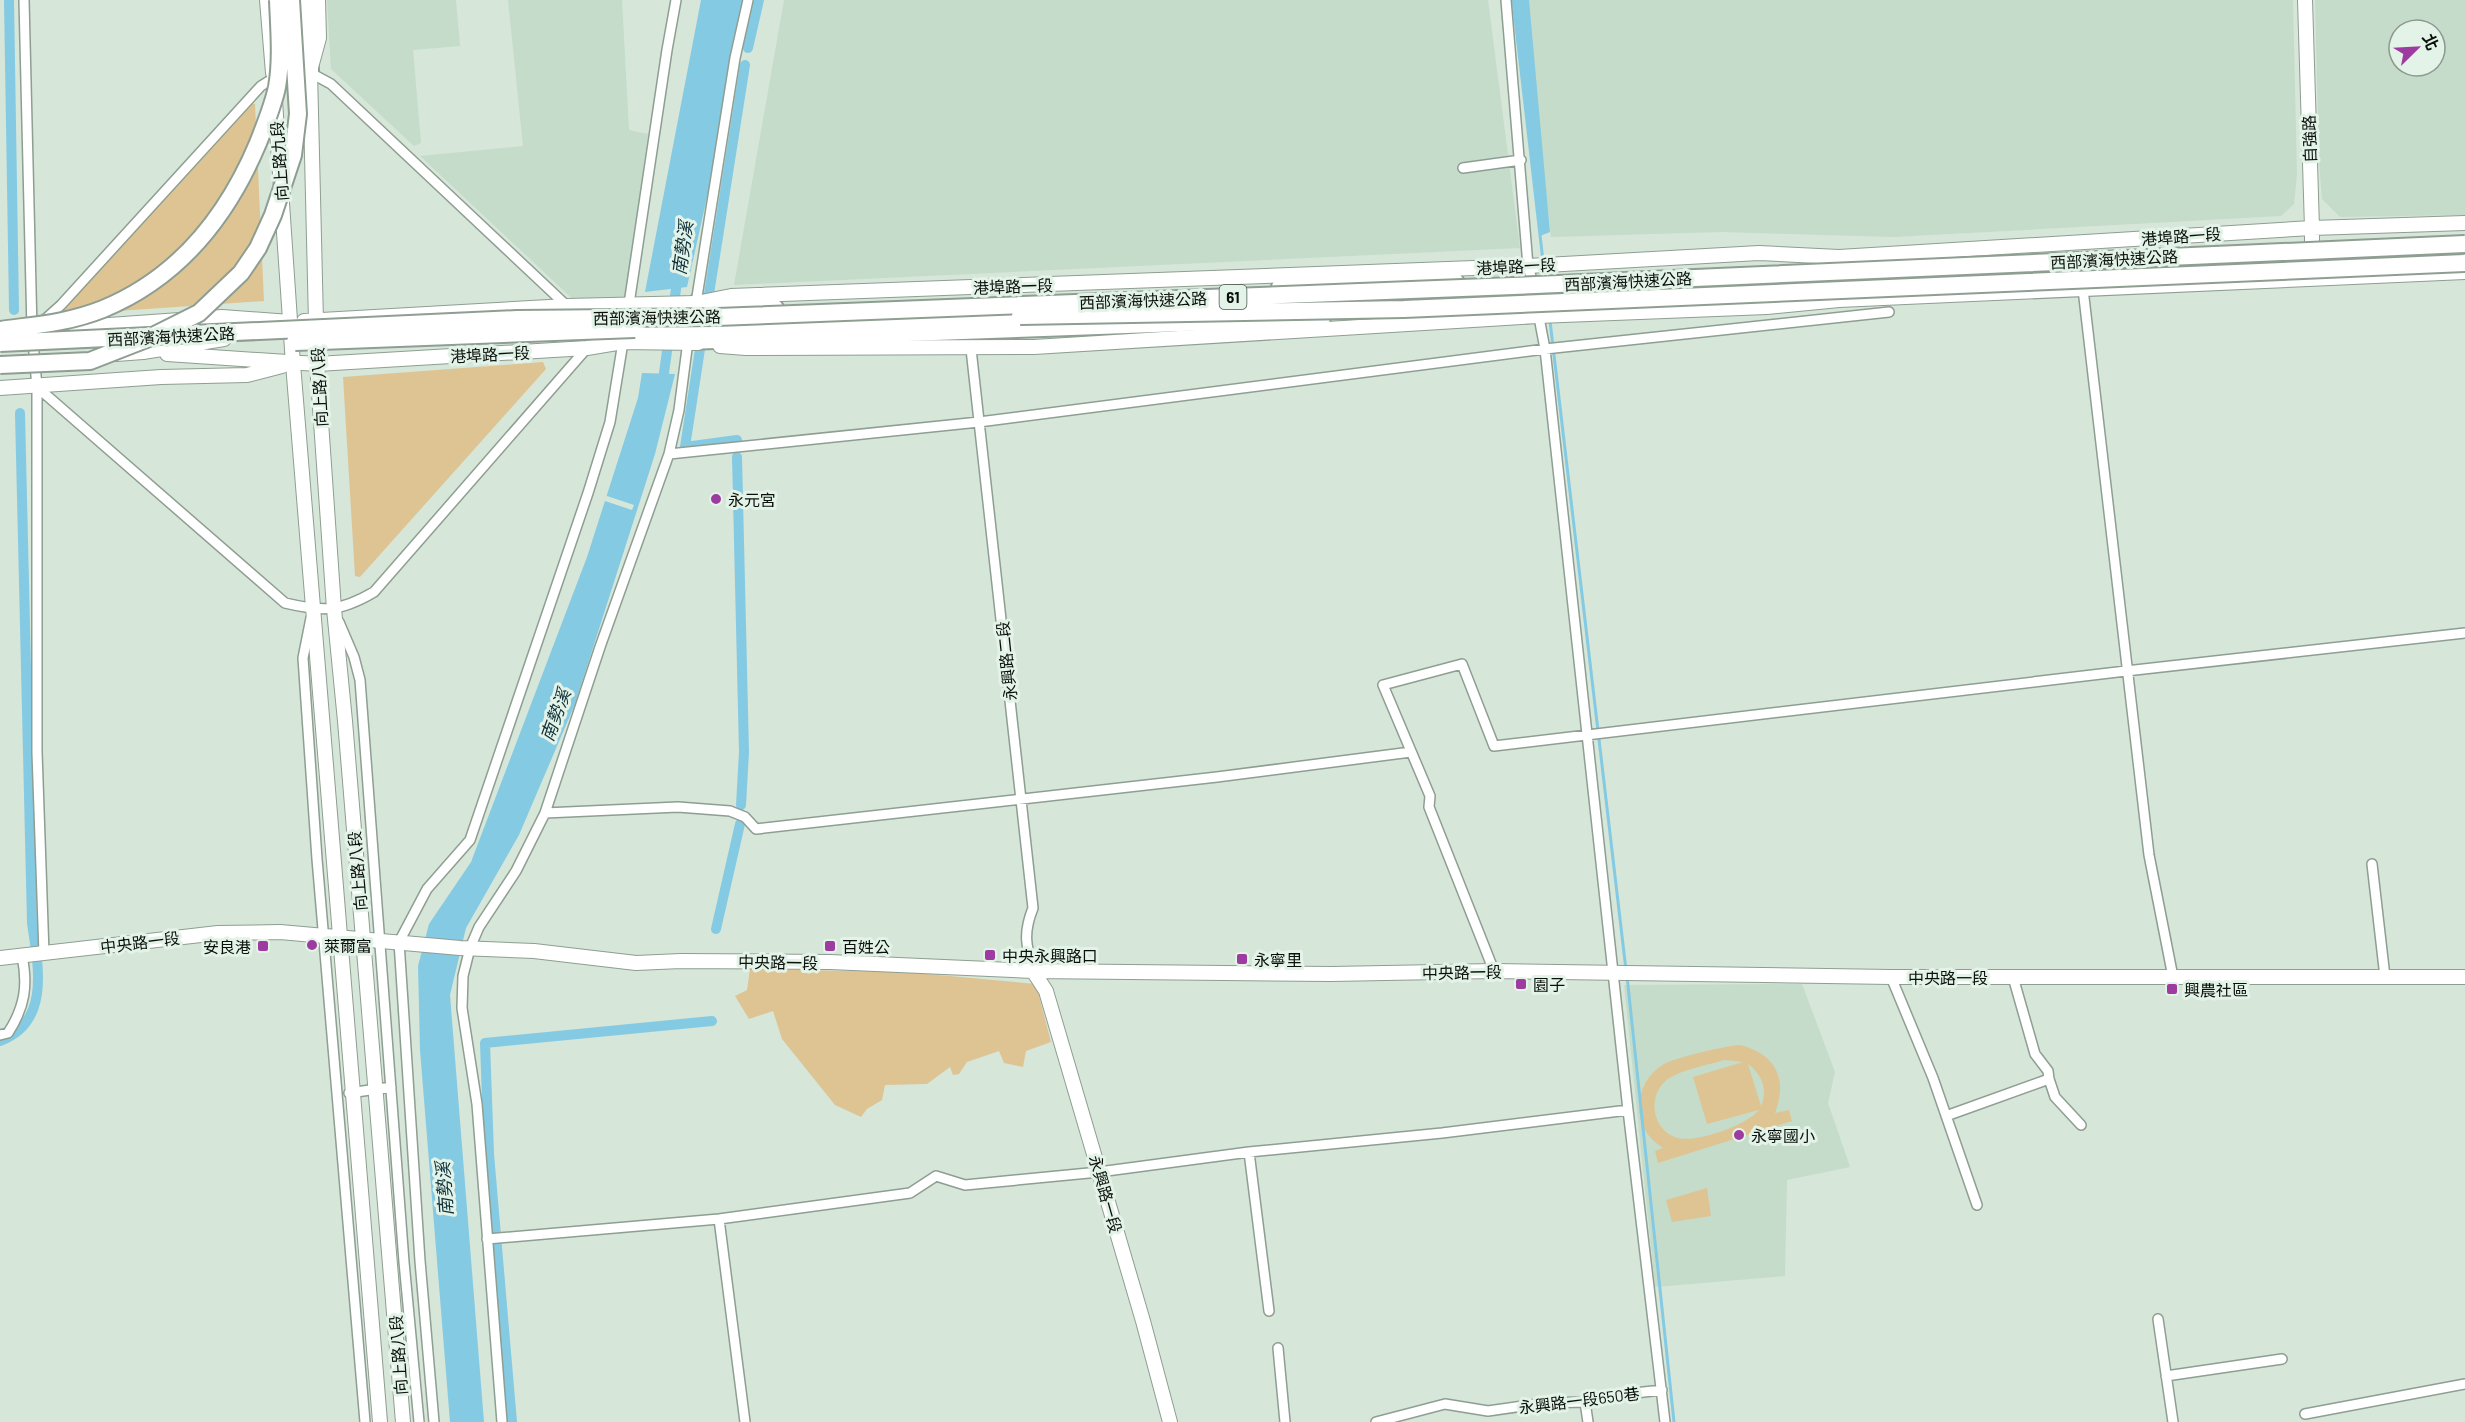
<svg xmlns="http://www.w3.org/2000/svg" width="2465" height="1422" font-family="Barlow,'Noto Sans TC',sans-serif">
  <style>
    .built { fill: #c5dcca; fill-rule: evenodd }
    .green { fill: #dec493; fill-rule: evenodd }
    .water { fill: #85cae3 }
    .pier { fill: #d6e6d9 }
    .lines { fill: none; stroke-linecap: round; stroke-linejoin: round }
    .stream { stroke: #85cae3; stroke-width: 3 }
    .canal { stroke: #85cae3; stroke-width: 10 }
    .street-casing { stroke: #8e9e92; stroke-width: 12 }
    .secondary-casing { stroke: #8e9e92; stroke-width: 16 }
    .highway-casing { stroke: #8e9e92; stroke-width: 20 }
    .street { stroke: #fff; stroke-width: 9 }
    .secondary { stroke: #fff; stroke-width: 14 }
    .highway { stroke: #fff; stroke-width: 16 }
    .highway-bridge-casing { stroke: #8e9e92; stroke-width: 20; stroke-linecap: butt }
    .highway-bridge { stroke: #fff; stroke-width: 16 }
    .poi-dot { fill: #9e3ba0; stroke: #e3f3e7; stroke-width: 2 }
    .labels { text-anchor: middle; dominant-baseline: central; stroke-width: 6; stroke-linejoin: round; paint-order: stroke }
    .shield { fill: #e3f3e7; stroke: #4c544e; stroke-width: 1.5 }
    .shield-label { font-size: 15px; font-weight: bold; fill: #0b100c }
    .street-label { font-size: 16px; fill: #0b100c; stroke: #e3f3e7 }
    .poi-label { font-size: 16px; fill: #0b100c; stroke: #e3f3e7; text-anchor: start }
    .water-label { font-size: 18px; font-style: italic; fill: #0e303b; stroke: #e3f3e7 }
  </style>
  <rect width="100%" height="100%" fill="#d6e6d9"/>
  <path class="built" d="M327,0H456L460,46L413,50L421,143L414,146L331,69Z
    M508,0H622L629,130L648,134L626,297L578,304L420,156L523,146Z
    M784,0H1488L1520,248L734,285Z
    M1525,0H2293L2297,174L2294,204L2281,216L1894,237L1721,232L1551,237Z
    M2315,0H2465V215L2340,217L2322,199L2319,162ZM2399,30H2435V66H2399Z
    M1802,984L1835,1072L1828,1103L1850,1167L1787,1180L1785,1276L1655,1287L1624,985Z"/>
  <path class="green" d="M249,103L255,104L264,301L60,315L58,311Z
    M543,362L546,369L360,577L355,576L343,377Z
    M750,969L906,972L1036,984L1051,1042L1026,1051L1023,1067L1004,1063L999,1051L967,1062L959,1074L953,1075L950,1067L927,1084L885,1085L882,1100L867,1109L861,1117L835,1105L782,1039L773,1011L749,1019L735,996L747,990Z
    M1740,1045C1776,1054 1788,1079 1775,1113L1789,1110L1792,1121L1658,1163L1655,1151L1663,1148C1630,1129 1632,1083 1664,1064C1677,1057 1725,1046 1740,1045ZM1725,1060L1743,1062L1693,1077L1707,1124L1759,1110C1747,1125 1697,1143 1678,1138C1652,1131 1646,1095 1668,1079C1683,1069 1708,1065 1725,1060ZM1748,1064C1762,1074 1768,1090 1761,1106Z
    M1707,1188L1711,1216L1672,1222L1666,1200Z"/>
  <path class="water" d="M701,0H751L687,287L645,292Z
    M1513,0H1529L1550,232L1540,236Z
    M642,373L675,374L655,454L575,704L519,835L466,928L450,995L484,1422H450L420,1050L418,966L429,924L471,862L587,557L638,398Z"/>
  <path class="pier" d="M604,495L634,505L632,510L602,500Z"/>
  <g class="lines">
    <path class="stream" d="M1513,0L1543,261
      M1550,321L1626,970
      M1627,976L1674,1422"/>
    <path class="canal" d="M9,0L14,310
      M748,48L759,0
      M709,294L745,65
      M673,310L678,275
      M700,349L685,447L737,440
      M662,387L669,337
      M737,457L744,752L741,805
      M716,929L740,824
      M0,1041C51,1022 38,965 32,923L20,413
      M512,1422L489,1154L485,1043L712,1021"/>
    <g class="street-casing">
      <path id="street" d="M24,0L32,330L37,387V752L44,954
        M1506,0L1528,266L1534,287
        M307,71L331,84L567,306
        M1463,168L1521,160
        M2083,289L2149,855L2173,977
        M696,303L735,58L748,0
        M629,304L667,50L676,0
        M1538,312L1545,349L1628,1110L1665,1422
        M41,323L61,305L261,86L280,74
        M971,349L1033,908C1023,933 1026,945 1033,971
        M37,387L285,603C323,612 340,612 374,592L587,348
        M669,454L979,422L1545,349L1889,312
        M311,618L303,658L317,859L365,1422
        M339,622L354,657L360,680L404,1262L419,1422
        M545,813L678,807L730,811L745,817L756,829L1217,777L1411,752
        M2372,864L2385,977
        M1494,971L1429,807L1430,796L1383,685L1462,664L1494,746L2126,671L2465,633
        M1891,977L1933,1078L1977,1205
        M0,1035L8,1033C25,1007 28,985 22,956
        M2049,1079L2055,1097L2081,1125
        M349,1093L391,1087
        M1946,1116L2049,1079L2048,1071L2035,1054L2013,977
        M1249,1152L1269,1311
        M719,1219L745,1422
        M487,1239L719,1219L910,1193L936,1176L965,1185L1099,1172L1249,1152L1442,1133L1628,1110
        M2158,1319L2173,1422
        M1278,1348L1285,1422
        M2166,1376L2282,1359
        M1585,1402L1588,1422
        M2305,1414L2465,1384
        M434,1422L420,1261L399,942L427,889L470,840L588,493L610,422L623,342
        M502,1422L477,1104L462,1008L463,976L470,948L479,927L516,871L545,813L600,647L669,454L679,410L688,341
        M1376,1422L1445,1404L1488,1411L1544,1403L1585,1402L1607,1396L1662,1390"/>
    </g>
    <g class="secondary-casing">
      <path id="secondary" d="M267,0L273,73
        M318,0L319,38L310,71L317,364L334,609L345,721L403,1422
        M2305,0L2312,228V279
        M275,101L293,364L380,1422
        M1730,287L1757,280
        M1317,303L1679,289
        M304,321L567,306L696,303L731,296L1528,266L1759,253L1839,257L2312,228L2465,223
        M626,326L647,331L690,330L954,320L1028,315
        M53,329L222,317L290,322
        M720,346L746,348L1034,347L1538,316L1767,307L1839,300L2465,272
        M116,354L143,352L224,339
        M167,354L317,364L587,348L623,342L698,343
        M0,388L161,377L247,375L282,366
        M0,958L218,933L280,932L460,948L534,951L636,963L681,961L830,962L1033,971L1331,974L1494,971L1891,977H2465
        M1033,971L1046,991L1143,1321L1170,1422"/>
    </g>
    <g class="highway-casing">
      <path id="highway" d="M306,0L310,71
        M1280,287L1455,281
        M696,303L775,308
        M688,341L1322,318"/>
    </g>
    <use href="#street" class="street"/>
    <use href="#secondary" class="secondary"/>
    <use href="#highway" class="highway"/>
    <g class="highway-bridge-casing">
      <path id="highway-bridge" d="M1020,316L1404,309L2465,263
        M0,330C36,325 68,323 103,309C178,278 227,217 258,143C265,125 273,106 277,87C282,59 279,28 278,0
        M295,342L635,329
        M0,343L517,319L717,317L1513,286L2465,244
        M0,365L90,361L149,338L199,313L241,273L258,248L273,215L293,155L298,114L291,0"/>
    </g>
    <use href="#highway-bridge" class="highway-bridge"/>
  </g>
  <g class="poi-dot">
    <circle cx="716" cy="499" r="6"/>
    <circle cx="312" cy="945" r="6"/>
    <rect x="257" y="940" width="12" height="12" rx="3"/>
    <rect x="824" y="940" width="12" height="12" rx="3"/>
    <rect x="984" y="949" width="12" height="12" rx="3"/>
    <rect x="1236" y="953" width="12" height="12" rx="3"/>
    <rect x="1515" y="978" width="12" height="12" rx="3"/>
    <rect x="2166" y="983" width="12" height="12" rx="3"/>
    <circle cx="1739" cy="1135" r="6"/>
  </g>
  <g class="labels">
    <rect class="shield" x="1219.5" y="285" width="27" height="24" rx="4.5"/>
    <g class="shield-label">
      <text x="1233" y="297">61</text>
    </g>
    <g class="street-label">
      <text transform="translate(2309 139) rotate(-92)">自強路</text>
      <text transform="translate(279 161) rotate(-94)">向上路九段</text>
      <text transform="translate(2181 236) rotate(-4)">港埠路一段</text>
      <text transform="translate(2114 259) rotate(-3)">西部濱海快速公路</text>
      <text transform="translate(1516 266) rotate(-3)">港埠路一段</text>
      <text transform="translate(1628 281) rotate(-3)">西部濱海快速公路</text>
      <text transform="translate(1013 286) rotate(-2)">港埠路一段</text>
      <text transform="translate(1143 300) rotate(-2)">西部濱海快速公路</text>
      <text transform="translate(657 317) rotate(-1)">西部濱海快速公路</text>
      <text transform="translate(171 336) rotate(-3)">西部濱海快速公路</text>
      <text transform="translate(490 354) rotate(-3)">港埠路一段</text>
      <text transform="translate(319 387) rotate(-93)">向上路八段</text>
      <text transform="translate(1006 661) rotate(-96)">永興路二段</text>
      <text transform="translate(357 871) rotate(-95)">向上路八段</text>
      <text transform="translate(140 942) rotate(-7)">中央路一段</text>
      <text transform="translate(778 962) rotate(1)">中央路一段</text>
      <text transform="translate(1462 972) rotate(-1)">中央路一段</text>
      <text x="1948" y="977">中央路一段</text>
      <text transform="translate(1106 1194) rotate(74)">永興路一段</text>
      <text transform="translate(398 1355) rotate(-94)">向上路八段</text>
      <text transform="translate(1579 1400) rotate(-7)">永興路一段650巷</text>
    </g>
    <g class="poi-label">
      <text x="728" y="499">永元宮</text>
      <text x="324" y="945">萊爾富</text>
      <text x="251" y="946" text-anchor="end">安良港</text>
      <text x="842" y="946">百姓公</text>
      <text x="1002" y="955">中央永興路口</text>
      <text x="1254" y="959">永寧里</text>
      <text x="1533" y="984">園子</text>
      <text x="2184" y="989">興農社區</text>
      <text x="1751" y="1135">永寧國小</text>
    </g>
    <g class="water-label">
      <text transform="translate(682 248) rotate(-82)">南勢溪</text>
      <text transform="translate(555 715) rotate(-70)">南勢溪</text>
      <text transform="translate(444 1189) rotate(-94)">南勢溪</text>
    </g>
  </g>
  <g transform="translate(2417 48) rotate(66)"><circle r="28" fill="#e3f3e7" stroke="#8d988f" stroke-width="1.5"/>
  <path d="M0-4.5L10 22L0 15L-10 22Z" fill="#9e3ba0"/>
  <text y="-9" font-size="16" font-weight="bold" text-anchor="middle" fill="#0b100c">北</text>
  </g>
</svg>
